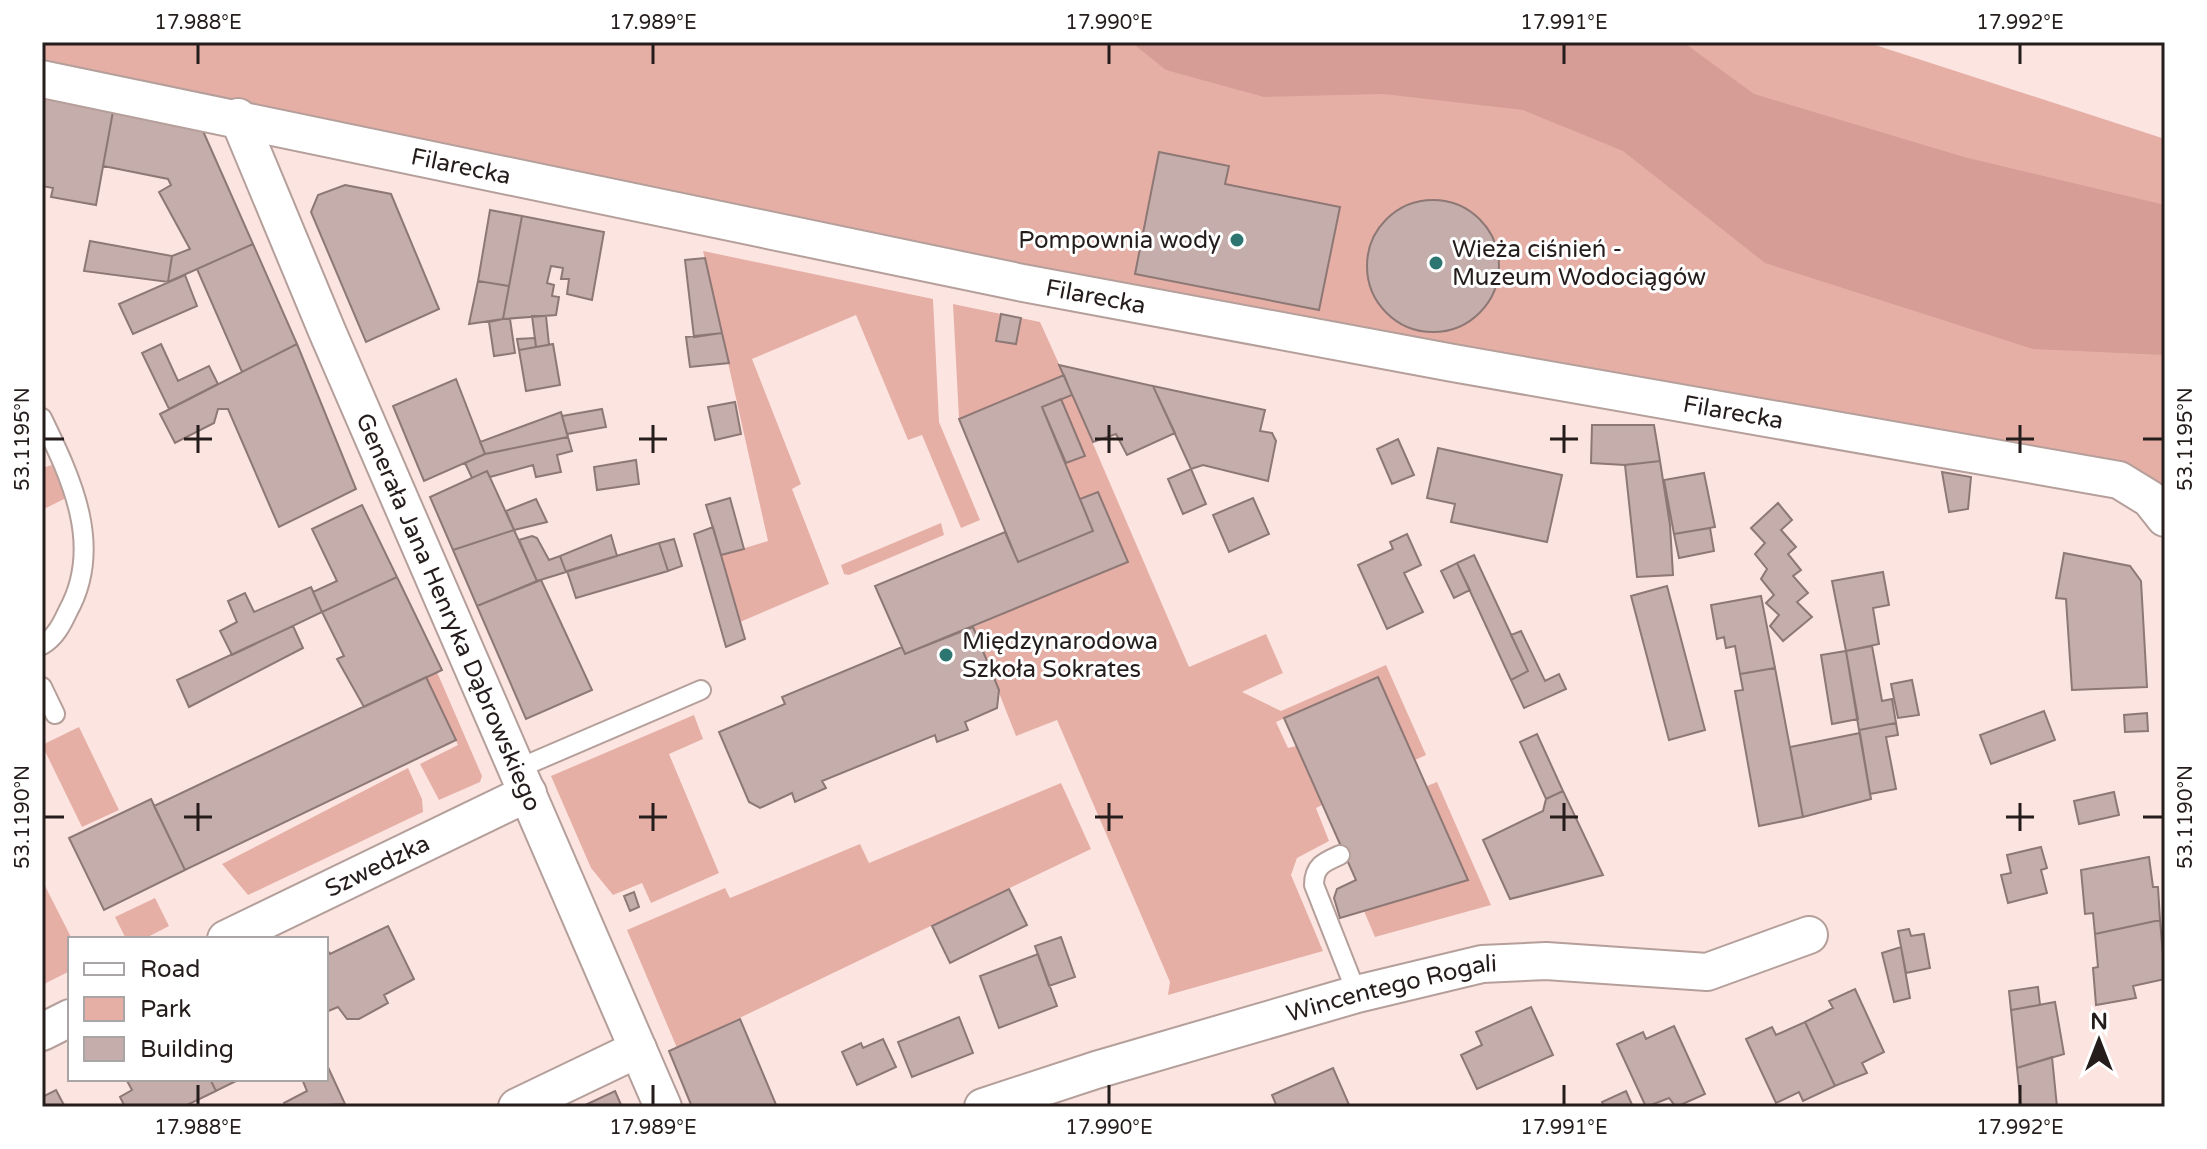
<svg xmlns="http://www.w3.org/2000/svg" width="2207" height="1149" font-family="'Varela Round',sans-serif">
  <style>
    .green { fill: #e6afa6 }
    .forest { fill: #d59d95 }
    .building { fill: #c4adaa; stroke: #8d7875; stroke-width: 2 }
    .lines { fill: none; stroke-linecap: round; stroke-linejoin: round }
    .lane-casing { stroke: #b59f9b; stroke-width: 22 }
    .street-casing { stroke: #b59f9b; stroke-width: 40 }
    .lane { stroke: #fff; stroke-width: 18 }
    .street { stroke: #fff; stroke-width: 36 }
    .ticks { fill: none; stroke: #251d1c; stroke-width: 3 }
    .poi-dot { fill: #2c7570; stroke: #fff; stroke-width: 3 }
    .labels { text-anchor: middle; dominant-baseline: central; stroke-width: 6; stroke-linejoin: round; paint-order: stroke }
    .street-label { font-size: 24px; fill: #251d1c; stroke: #fff }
    .poi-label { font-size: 24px; fill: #251d1c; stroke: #fff; text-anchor: start }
    .neatline { fill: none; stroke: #251d1c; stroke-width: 3 }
    .ticks-label { font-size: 20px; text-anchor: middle; fill: #251d1c }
  </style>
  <rect width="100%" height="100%" fill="#fce5e1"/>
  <path class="green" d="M42,42H1866L2165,139V506L42,79Z
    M703,251L933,299L939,422L980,520L961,528L922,435L908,440L856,315L752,359L801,484L792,489L829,584L740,622L721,555L768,541Z
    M953,304L1001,314L1016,343L1021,318L1040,322L1064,375L959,419Z
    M1072,395L1189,667L1266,634L1283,673L1242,692L1281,711L1386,665L1426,755L1415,760L1378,677L1276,722L1288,748L1296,746L1322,805L1316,808L1329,841L1297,858L1291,875L1323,951L1168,995L1170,982L1057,720L1016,736L973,627L1127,562L1098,492L1080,499L1066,463L1085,456L1061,399Z
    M52,465L65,492L64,499L42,510V468Z
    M941,523L944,535L849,575L844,574L841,565Z
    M437,672L482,776L480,782L439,800L420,764L458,745L426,677Z
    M694,715L703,739L669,754L719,873L651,903L642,883L613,895L591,868L551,776Z
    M79,727L119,810L82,827L42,745Z
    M408,768L422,799L423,812L248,895L222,864Z
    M1437,782L1491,905L1375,937L1364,911L1468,880L1427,786Z
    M1061,783L1091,849L677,1048L627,930L725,888L730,898L860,844L869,863Z
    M42,880L72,939L70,971L42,985Z
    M155,898L169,926L144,939H126L115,917Z"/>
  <path class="forest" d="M1131,42H1683L1754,94L1964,157L2165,205V355L2033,349L1765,263L1623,151L1523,110L1383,94L1264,97L1166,70Z"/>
  <path class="building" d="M42,93L114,106L96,205L51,197L53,188L42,186Z
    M114,106L199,122L253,244L168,282L172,256L190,249L159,192L171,185L168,179L103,166Z
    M1159,152L1229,166L1225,184L1340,207L1319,310L1135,274Z
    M345,185L391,194L439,309L366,342L311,212L318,195Z
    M1367 266a66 66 0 1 1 132 0a66 66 0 1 1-132 0Z
    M490,210L522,216L509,286L478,281Z
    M522,216L604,232L592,300L567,294L569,279H561L563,268L551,266L547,283L554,285L552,296L559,297L556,315L503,319Z
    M90,241L172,256L168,282L84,271Z
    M253,244L297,344L242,372L197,269Z
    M705,258L722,333L694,337L685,260Z
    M185,275L197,306L133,334L119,304Z
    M478,281L509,286L503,319L469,324Z
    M1001,314L1021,318L1016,344L996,341Z
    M532,316H546L549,345L536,347Z
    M503,319H510L515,353L494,356L489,322Z
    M722,333L729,363L690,367L686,337Z
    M535,338L536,347L519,350L517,339Z
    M161,344L178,381L209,366L218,384L169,409L142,353Z
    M297,344L356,489L279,527L228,409H218L214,423L175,443L160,414Z
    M553,344L560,385L526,391L519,350Z
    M1059,365L1153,386L1175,433L1127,455L1116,434L1093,442Z
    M1064,375L1072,395L1042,407L1093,531L1018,562L959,419Z
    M456,379L485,454L424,481L393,406Z
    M1153,386L1265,410L1260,431L1272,433L1276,441L1268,481L1203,465L1191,469Z
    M1061,399L1085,456L1066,463L1042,407Z
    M735,402L741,434L715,440L708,407Z
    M602,409L606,427L567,434L562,416Z
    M561,412L568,437L485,454L480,442Z
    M1592,425H1654L1660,461L1625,465L1591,463Z
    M568,437L572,451L557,455L561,472L536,477L533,465L490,477L487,471L472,478L465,463L485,454Z
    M1398,439L1414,475L1392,484L1377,449Z
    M1438,448L1562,475L1547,542L1451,522L1455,504L1427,498Z
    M636,460L639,484L597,490L594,467Z
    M1660,461L1670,525L1673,575L1637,577L1625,465Z
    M1191,469L1206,504L1183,514L1168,479Z
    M487,471L514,530L453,550L430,497Z
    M1942,472L1971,477L1968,509L1949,512Z
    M1704,473L1715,527L1674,534L1664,480Z
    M1098,492L1128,562L905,654L875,586L1005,532L1018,562L1093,531L1080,499Z
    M730,498L744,549L721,555L706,505Z
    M1253,498L1269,534L1229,552L1213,515Z
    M536,499L547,522L514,530L506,511Z
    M1778,503L1792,520L1781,530L1796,547L1788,554L1801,570L1793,576L1808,593L1797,602L1812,617L1783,641L1770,626L1779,615L1766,603L1774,595L1761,579L1767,569L1755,554L1765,543L1751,528Z
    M362,505L397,577L322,612L313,592L337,581L312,529Z
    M713,527L745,639L726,647L694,534Z
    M1710,528L1714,551L1679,558L1674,534Z
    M514,530L537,581L477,606L453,550Z
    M1407,534L1421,565L1404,573L1423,612L1387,629L1358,565L1393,549L1390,542Z
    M611,535L617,556L566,572L560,556Z
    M532,536L537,538L549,560L560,556L566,572L537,581L519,540Z
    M674,539L682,566L668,571L659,543Z
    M659,543L668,571L576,598L567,571Z
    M2064,553L2130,566L2141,581L2147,687L2072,690L2066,599L2056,598Z
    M1474,555L1528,671L1511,680L1457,563Z
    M1457,563L1470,590L1454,598L1441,571Z
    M1883,572L1889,605L1873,608L1879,644L1846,651L1832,581Z
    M397,577L442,670L364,707L337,659L344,656L322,612Z
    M541,580L592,690L526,719L477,606Z
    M1667,586L1705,730L1669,740L1631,596Z
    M311,587L322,612L232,655L220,631L237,622L228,601L245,593L254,612Z
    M1761,596L1775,668L1740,674L1735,646L1726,648L1724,637L1717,639L1711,605Z
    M293,626L303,648L189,707L177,680Z
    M973,627L999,690L997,708L965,722L968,730L937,742L935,735L822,781L826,788L795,802L792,793L760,808L749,802L719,732L785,704L782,697L902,647L905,654Z
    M1521,631L1545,681L1559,674L1566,689L1524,708L1511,680L1528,671L1511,635Z
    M1872,646L1882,701L1892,699L1896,723L1859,730L1846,651Z
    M1846,651L1858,719L1832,724L1821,655Z
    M1775,668L1803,817L1759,826L1735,691L1743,690L1740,674Z
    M426,677L456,740L185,870L154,806Z
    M1378,677L1468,880L1340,918L1334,898L1337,889L1356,880L1284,718Z
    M1912,680L1919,715L1898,718L1891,684Z
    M2044,711L2055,740L1991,764L1980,735Z
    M2147,713L2148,731L2125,732L2124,715Z
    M1896,723L1898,735L1886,737L1896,789L1870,794L1859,730Z
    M1860,733L1871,799L1803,817L1790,747Z
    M1537,734L1563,791L1546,799L1520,742Z
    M1563,791L1603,875L1510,899L1483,840L1543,811L1546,799Z
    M2114,792L2119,815L2079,824L2074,801Z
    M151,799L185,870L104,910L69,838Z
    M2041,847L2047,868L2041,870L2047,893L2008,903L2001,875L2011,873L2007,855Z
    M2149,857L2153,887H2158L2160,920L2095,934L2093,913L2085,914L2081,870Z
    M1009,889L1027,925L950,963L932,926Z
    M634,892L639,907L630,911L624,896Z
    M2160,920L2165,979L2133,986L2136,998L2096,1005L2093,968L2098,967L2095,934Z
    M388,926L414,979L384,995L388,1003L359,1019H347L338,1007L326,1012V948L330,954Z
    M1909,929L1911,936L1924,934L1930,968L1906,973L1898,931Z
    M1061,937L1075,977L1049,986L1035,946Z
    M1901,947L1910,998L1894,1002L1882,953Z
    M1038,954L1057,1006L999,1028L980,976Z
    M2038,987L2040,1005L2011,1010L2009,991Z
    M1855,989L1884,1052L1862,1063L1867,1073L1835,1086L1805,1022L1833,1008L1829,1001Z
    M2055,1002L2064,1054L2017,1068L2011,1010Z
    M1531,1007L1553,1055L1477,1089L1461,1055L1482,1045L1476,1032Z
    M959,1017L973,1053L912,1077L898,1042Z
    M740,1019L777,1107H692L669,1051Z
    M1805,1022L1835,1086L1803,1101L1799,1092L1776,1103L1746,1039L1772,1027L1776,1035Z
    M1674,1026L1705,1094L1676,1107L1669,1098L1646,1107L1617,1044L1643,1032L1646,1039Z
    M883,1039L896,1067L857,1085L842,1052L861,1043L863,1048Z
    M2052,1057L2057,1107H2021L2017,1068Z
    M327,1065L345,1104L286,1107L284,1103L307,1091L302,1079H326Z
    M1333,1068L1350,1107H1277L1272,1095Z
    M126,1079H210L216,1091L183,1107H125L120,1097L132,1090Z
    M210,1079H240L216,1091Z
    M56,1090L65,1107H42V1097Z
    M615,1091L622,1107H581Z
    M1626,1091L1633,1107H1604L1602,1102Z"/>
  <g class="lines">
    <g class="lane-casing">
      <path id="lane" d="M42,418C71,478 104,546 68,611C62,624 55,638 42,645
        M42,687L55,714
        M517,769L701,690
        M1340,855C1324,862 1314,866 1314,885L1357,994"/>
    </g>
    <g class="street-casing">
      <g id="street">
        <path id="s1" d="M42,79L1018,282L1453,363L2119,480L2150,499L2165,518"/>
        <path id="s2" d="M238,117L327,331L663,1107"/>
        <path id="s3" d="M226,939L528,793"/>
        <path d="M42,1032L70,1018"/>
        <path d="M517,1107L638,1049"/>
        <path id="s4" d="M983,1107L1096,1070L1357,994L1482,964L1546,961L1707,972L1809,935"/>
      </g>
    </g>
    <use href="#lane" class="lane"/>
    <use href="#street" class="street"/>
  </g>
  <path class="ticks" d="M198,44V64M653,44V64M1109,44V64M1564,44V64M2020,44V64M198,425V453M653,425V453M1109,425V453M1564,425V453M2020,425V453M44,439H64M184,439H212M639,439H667M1095,439H1123M1550,439H1578M2006,439H2034M2143,439H2163M198,803V831M653,803V831M1109,803V831M1564,803V831M2020,803V831M44,817H64M184,817H212M639,817H667M1095,817H1123M1550,817H1578M2006,817H2034M2143,817H2163M198,1085V1105M653,1085V1105M1109,1085V1105M1564,1085V1105M2020,1085V1105"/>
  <g class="poi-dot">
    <circle cx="1237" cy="240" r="8"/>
    <circle cx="1436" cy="263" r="8"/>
    <circle cx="946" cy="655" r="8"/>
  </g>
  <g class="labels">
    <g class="street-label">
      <text stroke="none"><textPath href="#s1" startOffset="428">Filarecka</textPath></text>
      <text stroke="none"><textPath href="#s1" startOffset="1076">Filarecka</textPath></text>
      <text stroke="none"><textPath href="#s1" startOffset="1724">Filarecka</textPath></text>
      <text stroke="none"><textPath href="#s2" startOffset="538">Generała Jana Henryka Dąbrowskiego</textPath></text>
      <text stroke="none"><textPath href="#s3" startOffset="168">Szwedzka</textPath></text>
      <text stroke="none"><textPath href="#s4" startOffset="426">Wincentego Rogali</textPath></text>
    </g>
    <g class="poi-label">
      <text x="1221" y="240" text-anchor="end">Pompownia wody</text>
      <text x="1452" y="249">Wieża ciśnień -<tspan x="1452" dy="28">Muzeum Wodociągów</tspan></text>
      <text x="962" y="641">Międzynarodowa<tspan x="962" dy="28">Szkoła Sokrates</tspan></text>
    </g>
  </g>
  <rect width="2207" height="1149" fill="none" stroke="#ffffff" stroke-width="88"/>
  <rect x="68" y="937" width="260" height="144" fill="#ffffff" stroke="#a8a5a4" stroke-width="2"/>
  <rect x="84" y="963" width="40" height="12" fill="#ffffff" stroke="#a8a5a4" stroke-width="2"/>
  <text x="140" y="977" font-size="24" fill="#251d1c">Road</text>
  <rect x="84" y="997" width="40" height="24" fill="#e6afa6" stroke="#a8a5a4" stroke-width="2"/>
  <text x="140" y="1017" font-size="24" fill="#251d1c">Park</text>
  <rect x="84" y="1037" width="40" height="24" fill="#c4adaa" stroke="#a8a5a4" stroke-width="2"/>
  <text x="140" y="1057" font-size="24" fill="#251d1c">Building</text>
  <g transform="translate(2099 1041)" stroke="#ffffff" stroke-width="6" paint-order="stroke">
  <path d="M0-6L14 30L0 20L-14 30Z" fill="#251d1c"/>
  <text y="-12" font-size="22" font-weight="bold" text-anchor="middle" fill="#251d1c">N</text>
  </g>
  <rect x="44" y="44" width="2119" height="1061" class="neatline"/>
  <g class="ticks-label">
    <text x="198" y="29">17.988°E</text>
    <text x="653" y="29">17.989°E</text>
    <text x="1109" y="29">17.990°E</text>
    <text x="1564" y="29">17.991°E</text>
    <text x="2020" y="29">17.992°E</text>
    <text transform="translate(22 439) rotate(-90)" y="7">53.1195°N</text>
    <text transform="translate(2185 439) rotate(-90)" y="7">53.1195°N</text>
    <text transform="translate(22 817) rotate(-90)" y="7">53.1190°N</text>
    <text transform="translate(2185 817) rotate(-90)" y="7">53.1190°N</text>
    <text x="198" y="1134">17.988°E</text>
    <text x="653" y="1134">17.989°E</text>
    <text x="1109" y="1134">17.990°E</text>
    <text x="1564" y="1134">17.991°E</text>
    <text x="2020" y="1134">17.992°E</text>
  </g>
</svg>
